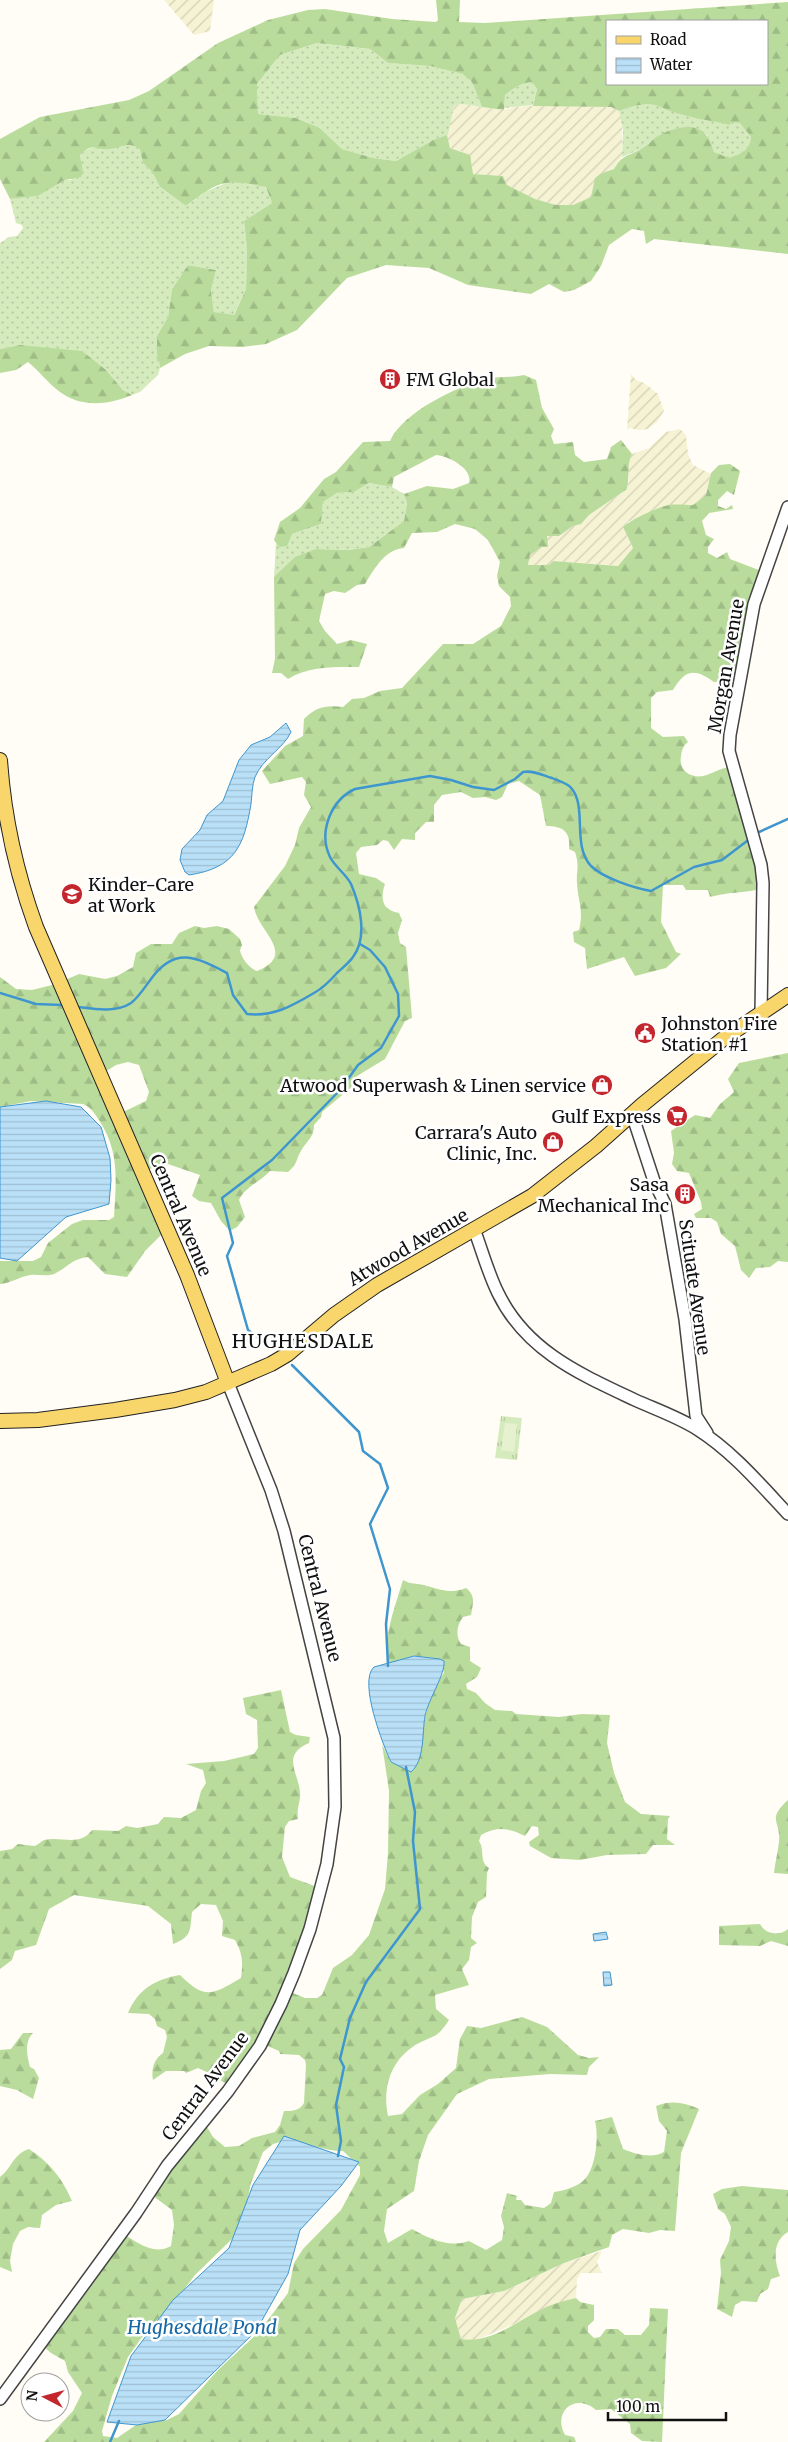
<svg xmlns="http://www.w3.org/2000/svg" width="788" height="2442" font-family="Merriweather,serif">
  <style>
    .farmland { fill: url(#farmland-furrows) }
    .grass { fill: url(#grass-dots) }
    .forest { fill: url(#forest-firs); fill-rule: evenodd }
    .park { fill: url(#park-tufts) }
    .pitch { fill: #e6f2cf }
    .water { fill: url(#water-rules); stroke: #3f96cf }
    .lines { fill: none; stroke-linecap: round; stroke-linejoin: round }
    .stream { stroke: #3f96cf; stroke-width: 2.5 }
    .minor-casing { stroke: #444; stroke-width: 14 }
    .major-casing { stroke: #222; stroke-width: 16 }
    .minor { stroke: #fff; stroke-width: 11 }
    .major { stroke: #f9d66b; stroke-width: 14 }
    .labels { text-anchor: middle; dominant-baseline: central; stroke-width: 5; stroke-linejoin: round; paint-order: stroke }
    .poi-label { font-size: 18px; fill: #111; stroke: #fff; text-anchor: end }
    .street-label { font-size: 18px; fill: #111; stroke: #fff }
    .neighbourhood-label { font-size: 19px; letter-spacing: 1px; fill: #111; stroke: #fff }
    .water-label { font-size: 19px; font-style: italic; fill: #1768a6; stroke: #fff }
  </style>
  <defs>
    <pattern id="farmland-furrows" width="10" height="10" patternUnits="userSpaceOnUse" patternTransform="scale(1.25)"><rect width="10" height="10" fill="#f6f3d4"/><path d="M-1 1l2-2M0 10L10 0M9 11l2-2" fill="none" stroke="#d2cfb5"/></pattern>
    <pattern id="grass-dots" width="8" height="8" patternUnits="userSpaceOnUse" patternTransform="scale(1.25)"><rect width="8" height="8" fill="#d5ebbd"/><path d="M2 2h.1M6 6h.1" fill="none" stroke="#b6c8a1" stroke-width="1.8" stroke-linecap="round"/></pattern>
    <pattern id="forest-firs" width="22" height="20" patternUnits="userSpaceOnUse" patternTransform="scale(1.25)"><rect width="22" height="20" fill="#b9dc9c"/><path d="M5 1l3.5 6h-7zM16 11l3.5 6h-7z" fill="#9ebc85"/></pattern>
    <pattern id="park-tufts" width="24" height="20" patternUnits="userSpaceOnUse" patternTransform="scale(1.25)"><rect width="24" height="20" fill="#d5ebbd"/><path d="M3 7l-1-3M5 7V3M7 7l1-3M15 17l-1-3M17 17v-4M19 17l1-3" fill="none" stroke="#b6c8a1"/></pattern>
    <pattern id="water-rules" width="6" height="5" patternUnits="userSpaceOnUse" patternTransform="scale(1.25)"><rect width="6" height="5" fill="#b9e0f7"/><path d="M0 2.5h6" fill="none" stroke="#9ebfd3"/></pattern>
  </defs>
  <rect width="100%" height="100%" fill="#fffdf5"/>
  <path class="farmland" d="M164,0H214L210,31L194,35Z
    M462,104L503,110L514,107L545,105L611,107L619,111L622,121V157L614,169L602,173L591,197L583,201L573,205H556L535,199L507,185L503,176L473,174L463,152L450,148L447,135L454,106Z
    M631,374L636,380L644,383L658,394L664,411L657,422L648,429L639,430L630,428L627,430Z
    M680,429L686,435L688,454L693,465L711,474L706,495L693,505H669L637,520L629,521L623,527L633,548L618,566L553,561L549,565H528L530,555L542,547L547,535L559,536L573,526L581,524L589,515L627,489L629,480L627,465L632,454L649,448L666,432Z
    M602,2251L597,2262L602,2273H581L577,2279L576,2298L474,2341L461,2339L455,2318L462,2299L504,2291L564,2263Z"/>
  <path class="grass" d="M317,43L370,49L388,63L430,66L464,74L472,82L482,107L462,104L454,106L448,135L433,140L396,161L373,158L342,149L320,128L296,118L258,114L257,84L280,55Z
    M532,82L537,89L533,105L504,108L505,95C514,88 521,83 532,82Z
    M643,103H654L687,116L730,124L731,122H740L751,137C749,151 741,154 729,159L714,152L707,135L675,129L658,136L641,149L622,157L623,130L619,111Z
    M122,144L135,145L141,149L143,163L153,173L161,188L186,206L207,191L231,181L266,187L272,203L244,221L247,249L246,289L233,316L214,312L211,291L216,270L188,265L172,289L168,317L157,336L160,368L158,375L140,392L132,395L123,390L106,370L20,345L0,349V243L9,237L17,236L23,228L22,225L16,223L10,199L38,196L65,180H71L81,161L80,154C93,142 106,151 122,144Z
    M369,483L392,487L404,494L407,503L404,521L369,547L348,550L316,549L274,577L276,543L279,547L292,534L321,524L323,502L337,493L354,492Z"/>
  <path class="forest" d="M436,0H460L459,22L485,23L788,2V254L654,239L646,244L644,231L632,229L609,245L601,266L591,281L574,290L564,292L549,284L531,294L468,285L429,268L386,265L347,278L297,330L266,344L242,347L209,346L185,354L160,368L159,361L157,362V336L168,317L172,289L188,265L216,270L211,291L214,312L234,315L246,289L247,249L244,221L272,203L266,187C222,179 221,180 186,206L160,187L153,173L143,163L140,149C129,141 122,147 110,149C96,151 93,141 80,155L83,172L81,177L65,180L38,196L10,199L0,179V139L40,117L129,100L149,91L218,43L268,20L308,10L325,9L392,19L436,22L438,20ZM607,21H767V84H607ZM317,43L370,49L388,63L430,66L463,74L472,82L482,107L504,110L505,95C514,88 521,83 532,82L537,89L533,106L611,107L619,111C659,97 651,107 687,116C701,120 716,121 730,125L731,122L740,123L751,137C749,151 741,154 729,158L714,152C712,147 710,139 706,135C695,120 669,129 656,137C651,141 646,146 641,149C627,157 623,154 614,169L602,173L595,178L591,197L573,205H556L535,199L507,185L503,176L473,174L470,155L450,148L447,135L433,140L396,161L373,158L342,149L320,128L296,118L258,114L257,84L280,55Z
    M20,345L82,351L106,370L123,390L132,395C108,405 82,408 60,392C49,384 39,371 28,362L16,370L0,373V349Z
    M524,375L536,380L542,408L554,429L551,436L554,444L573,442L575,455L584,462L607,459L611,447L621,440L632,454C626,466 630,476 627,489L589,515L581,524L573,526L559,536H547L548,547H542L530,555L528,565H549L553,561L618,566L633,548L623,527C630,520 658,507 669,505C677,504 686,505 693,505L706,495L711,473L719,465L730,464L740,471L734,495L727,491L718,500V506L726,509L732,505L733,509L709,513L702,521L706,535L714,539L708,547V553L717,558L727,552L730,559L764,572L738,684L723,681L714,682C695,668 685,669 673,690L657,692L651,698V728L663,737L684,736L688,742C683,746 682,750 681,756C678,771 692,780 707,775C716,772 724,766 733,768L761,889C744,893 727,892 710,897L708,890H686L683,885H663L661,922L676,952L681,954L666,968L635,976L624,957L587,969L585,948L574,942L573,932L579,930C584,910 578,902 577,883C576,870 580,867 575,852L569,849C571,831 562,826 546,826L540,795L519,781L508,784L502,797L496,800L485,797L473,798L461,792L442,795L434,805V822H426L415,833V840L402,839L394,850L388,841L383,840L377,845L361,847L356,853L359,874L376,878L385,884C380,899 382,910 399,913L402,920L398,933L400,943L406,947L412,1018L405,1021L385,1059L357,1076L354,1085L322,1112L321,1117L314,1125C314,1138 307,1140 301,1151C295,1161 299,1162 288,1172L270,1171C260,1182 245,1187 239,1200L245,1217L237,1227L230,1231L221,1221L211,1203L199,1201L192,1196L200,1175L168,1164L142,1171L162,1234L145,1251L127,1277L105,1274L88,1257C73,1258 67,1268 54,1274C45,1277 38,1274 30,1275C19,1277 11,1283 0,1284V1261H33L41,1257L48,1243L72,1224L83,1220H109L114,1217C116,1181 120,1152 99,1120C94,1113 92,1108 83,1104L31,1101L0,1107V977L16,989L32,990L56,984L79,974L105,979L117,976L133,967L136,953L151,944H172L179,933L195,926L204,928L217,926L229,929L240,939L242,945L240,950C241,958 250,969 257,971C298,954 258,932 254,907L285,866L295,845L299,828L311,807L304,795L306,782L302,777L270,784L262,771L285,746L303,736L304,719C316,707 326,705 343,707L352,699L364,698L380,691L402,688L443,644H473L501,626L511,606L510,597L499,586L497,576L500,562L488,540L475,529L455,524L437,532L412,533L404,548C385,549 374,569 365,584L357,585L345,593L334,591L325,594L319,621L325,631L337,644L351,640L367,644L359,667C335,667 308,666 288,679L281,673H272L275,659L274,577L295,557L316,549L348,550L369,547L404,521L407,503L404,494L427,486L453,489L469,483C473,468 448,456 436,455L394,477L392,487L369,483L354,492L337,493L323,502L321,524L292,534L287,546L279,547L274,540L280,522L300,508L324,479L336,472L363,442L390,441C403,412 456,387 486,379C498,376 511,378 524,375ZM128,1062L139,1065L149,1092L146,1101L119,1114L100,1075L116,1065Z
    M788,1053V1262L778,1261L770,1267L756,1268L749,1278L741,1270L735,1246L721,1234L717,1222L711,1218H696L694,1214L702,1209L701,1202L689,1173L677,1171L672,1164L674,1153L671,1131L695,1115L710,1118L720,1104L734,1092L728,1079L739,1063Z
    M403,1580C411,1585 419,1583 427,1586C442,1590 450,1594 466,1588C476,1596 473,1603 471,1615L463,1617C457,1625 455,1635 461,1644L470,1647V1661L481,1668L477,1677L466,1684L467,1689L476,1693L485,1703L495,1710L512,1711L516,1714L559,1717L582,1714L610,1715L607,1743L614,1773L625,1802L641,1814L670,1816L668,1819L667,1839L675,1845H653L646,1854L607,1855L580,1860L551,1858L530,1846L529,1842L539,1835L538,1827L532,1826L525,1836C509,1828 497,1826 481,1835L479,1841C485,1850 479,1862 489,1868L487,1873L486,1897L478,1902L472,1917L471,1938L477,1943L471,1947L469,1960L462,1969L469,1985L435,1995L436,2009L449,2020C437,2038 437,2034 419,2043C391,2058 382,2087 388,2116L402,2114L420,2095L438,2084L456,2068L460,2039L467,2026L481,2028L522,2017L547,2027L578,2055L589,2058L599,2057L589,2067L587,2075L550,2074L489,2079L457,2094L428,2135L419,2161L414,2191L387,2209L384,2231L388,2243L412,2229C430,2239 449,2248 469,2241L486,2250L502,2240L504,2227L501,2216L507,2193L517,2196L516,2200H521L525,2205L544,2208L551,2203L554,2192C562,2191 577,2187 583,2181C596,2170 599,2136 595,2121L612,2117L623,2149C635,2154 652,2159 664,2152L667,2131L659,2121L656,2106C671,2100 684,2102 699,2109L681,2153L675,2231L660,2230L649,2233L623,2229L612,2235L609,2247L564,2263L504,2291L462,2299L455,2318L461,2339C492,2344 520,2319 546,2307C556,2303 567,2300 576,2298L580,2302L594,2305V2320L588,2326V2332L594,2338L600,2337L606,2329H618L625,2335H641L649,2325L650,2308L668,2309L662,2442L642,2441L631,2433L630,2424L611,2409L596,2410C575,2392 552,2412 565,2435L574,2437L576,2442H44L73,2411L82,2393L68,2372L65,2361L51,2353L41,2344L122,2233C137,2242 153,2256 171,2246L174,2225L172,2210L149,2193L200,2124L207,2127L213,2137L225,2147L239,2146L252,2138L275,2132L280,2125L284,2111C293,2111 299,2111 304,2103L306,2065L305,2060L299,2055L280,2054L279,2051L263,2044L231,2085C220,2082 210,2073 198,2068L186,2073L184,2071H166L153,2080C151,2069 154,2059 163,2053L167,2037L165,2030L157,2026L155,2019L149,2014L128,2013C138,1989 156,1979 180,1975C205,2000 212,1995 241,1978C243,1963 243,1954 235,1940L222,1936L223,1921L216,1905L201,1904L192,1912C190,1930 192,1937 173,1944L171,1924L148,1906L74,1895L49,1909L36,1945L15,1951L12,1960L0,1969V1851L12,1849L18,1844L34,1846C38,1845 40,1842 44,1840C61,1836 80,1847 92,1830L118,1831L126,1826L137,1828L158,1824L164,1817L181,1818L196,1810L201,1791L206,1783L203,1770L186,1764L224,1761L254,1754L258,1748L257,1720L246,1714L243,1698L281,1690L290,1732L296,1735L310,1737L309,1743C281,1755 298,1772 300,1792C301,1801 296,1809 298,1819L289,1821L285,1827L282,1857L290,1877L320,1888L288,1991L305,1998H317L322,1995L333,1968L352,1955L369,1935L385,1889L388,1853L389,1791L382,1744L391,1763L419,1757C423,1727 426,1697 444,1673L440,1659L414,1656L388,1664C383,1636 395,1607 403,1580ZM288,2140C307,2143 324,2151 343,2151L360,2167V2175L341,2210L303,2249L294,2263L288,2293L259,2332L218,2370L179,2414L167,2420L146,2422L136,2425L117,2438L103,2436L102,2431L112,2396L128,2357L147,2330L173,2304L195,2275L233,2238L242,2225L251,2183L263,2152L273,2144Z
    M788,1800V1874L774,1873C775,1862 778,1852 779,1842C781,1820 766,1820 788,1800Z
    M760,1924C765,1934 779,1937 788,1929V1946L771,1941L760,1946L719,1945V1926Z
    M23,2033H33C24,2042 27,2056 30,2067L34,2069L39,2078L33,2099L17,2090L0,2086V2050L11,2049Z
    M29,2149C50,2163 62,2178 72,2201L56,2205L42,2215L40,2228L28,2227L20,2231L13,2244L10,2261L12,2272L0,2267V2177C12,2168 13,2154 29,2149Z
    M742,2186L788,2190V2232C772,2241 774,2261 780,2276L771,2279L768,2289L760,2294L757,2302L742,2301L735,2305L732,2317L717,2309L721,2273L720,2260L729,2241L731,2227L725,2214L718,2209L713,2194L722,2189Z"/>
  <path class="park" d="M501,1416L522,1418L517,1460L495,1458Z"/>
  <path class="pitch" d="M505,1423L517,1424L514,1452L501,1450Z"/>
  <path class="water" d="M286,723L291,732C283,749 263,758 255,777C252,785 252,795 251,804C244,846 235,868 189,875L185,872L180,860L182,849L200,830L207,815L223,801L239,760L251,745L270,737Z
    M46,1101L81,1107L101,1127L110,1158L111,1180L109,1204L66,1217L17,1261L0,1258V1107Z
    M414,1656L440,1659L444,1661C446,1673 428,1700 425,1716C422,1733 425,1760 411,1772L391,1762C383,1745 358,1681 374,1667Z
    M606,1932L608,1939L594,1941L593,1934Z
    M603,1972H610L612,1985L604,1986Z
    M284,2136L359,2162L341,2186L300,2230L288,2274L256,2331L165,2420L137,2425L107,2422L131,2356L173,2300L229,2248L253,2185Z"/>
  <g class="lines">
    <path class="stream" d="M759,832L788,819
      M0,993L36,1004L62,1005
      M78,1007C94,1009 116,1013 131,1003C138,998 145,987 151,979C175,946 196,957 227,973L233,995L247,1014C273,1017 292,1006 314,993C323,988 330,981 337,973C342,968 349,963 353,957C368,937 360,905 351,884C346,874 335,867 330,857C318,832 331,800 355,789L430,776L451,780L473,787L494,790L515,779L523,772C533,770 542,775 552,778C558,781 568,783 572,789C587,808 572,846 591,866C603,878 634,888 651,891L694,867L722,860L747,841
      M272,1348L248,1330L227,1256L233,1243L222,1198L272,1160L341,1089L358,1065L381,1048L399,1016L398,994L385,967L370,950L360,944
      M292,1365L359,1432L363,1451L380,1464L388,1488L370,1524L390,1589L386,1624L388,1666
      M338,2156L341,2141L336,2105L344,2067L340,2059L350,2018L366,1982L420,1909L413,1841L415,1812L406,1767
      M110,2442L119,2421"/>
    <g class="minor-casing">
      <path id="minor" d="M761,1013L763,883L761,865L729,751L730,735L754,604L788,507
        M632,1114L654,1181L665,1204L685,1319L696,1416L707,1433
        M474,1229C482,1250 488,1273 498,1293C526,1351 580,1374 635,1400C655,1409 678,1417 697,1429C732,1451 760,1484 788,1514
        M0,2399L136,2213L167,2166L228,2091L260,2046L281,2004L294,1973L310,1929L327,1864L335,1807L334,1738L284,1531L271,1490L228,1383"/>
    </g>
    <g class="major-casing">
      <path id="major" d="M0,760C4,819 16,872 36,927L187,1275L228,1383
        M0,1421L38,1420L115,1410L175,1400L206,1392L271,1364L288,1354L334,1315L377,1285L532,1196L596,1146L642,1105L723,1039L788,995"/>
    </g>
    <use href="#minor" class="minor"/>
    <use href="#major" class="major"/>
  </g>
  <defs>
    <g id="building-disc" transform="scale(1.125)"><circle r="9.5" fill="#c4262e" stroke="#fff"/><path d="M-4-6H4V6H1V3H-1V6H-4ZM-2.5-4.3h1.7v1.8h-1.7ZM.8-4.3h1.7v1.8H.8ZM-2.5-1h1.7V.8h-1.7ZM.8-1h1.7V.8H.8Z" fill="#fff"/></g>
    <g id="school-disc" transform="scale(1.125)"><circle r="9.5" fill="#c4262e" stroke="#fff"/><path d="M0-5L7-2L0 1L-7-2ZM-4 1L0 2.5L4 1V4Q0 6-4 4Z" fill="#fff"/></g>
    <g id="civic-disc" transform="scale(1.125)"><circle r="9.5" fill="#c4262e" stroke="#fff"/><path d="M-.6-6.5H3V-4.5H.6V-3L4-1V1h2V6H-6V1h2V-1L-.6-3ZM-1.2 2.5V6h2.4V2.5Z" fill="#fff"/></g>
    <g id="shop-disc" transform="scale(1.125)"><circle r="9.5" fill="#c4262e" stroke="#fff"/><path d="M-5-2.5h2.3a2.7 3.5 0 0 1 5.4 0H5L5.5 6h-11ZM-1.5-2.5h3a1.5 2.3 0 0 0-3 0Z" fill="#fff"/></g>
    <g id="supermarket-disc" transform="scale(1.125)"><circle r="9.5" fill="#c4262e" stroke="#fff"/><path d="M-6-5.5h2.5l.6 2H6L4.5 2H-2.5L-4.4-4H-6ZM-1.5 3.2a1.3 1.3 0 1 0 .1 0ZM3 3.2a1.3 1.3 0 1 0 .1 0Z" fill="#fff"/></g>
  </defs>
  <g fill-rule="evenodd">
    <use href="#building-disc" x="390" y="379"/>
    <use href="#school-disc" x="72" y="894"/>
    <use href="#civic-disc" x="645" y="1033"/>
    <use href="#shop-disc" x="602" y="1085"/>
    <use href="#supermarket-disc" x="677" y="1116"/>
    <use href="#shop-disc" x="553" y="1142"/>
    <use href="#building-disc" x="685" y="1194"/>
  </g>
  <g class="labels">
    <g class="poi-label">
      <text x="406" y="379" text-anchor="start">FM Global</text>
      <text x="88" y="884" text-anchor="start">Kinder-Care<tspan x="88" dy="21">at Work</tspan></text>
      <text x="661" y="1023" text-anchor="start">Johnston Fire<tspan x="661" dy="21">Station #1</tspan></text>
      <text x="586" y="1085">Atwood Superwash &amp; Linen service</text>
      <text x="661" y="1116">Gulf Express</text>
      <text x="537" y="1132">Carrara's Auto<tspan x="537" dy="21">Clinic, Inc.</tspan></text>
      <text x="669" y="1184">Sasa<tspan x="669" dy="21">Mechanical Inc</tspan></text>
    </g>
    <g class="street-label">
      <text transform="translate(726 666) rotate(-80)">Morgan Avenue</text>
      <text transform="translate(181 1215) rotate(67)">Central Avenue</text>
      <text transform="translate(408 1247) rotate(-30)">Atwood Avenue</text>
      <text transform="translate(695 1287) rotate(82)">Scituate Avenue</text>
      <text transform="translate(320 1598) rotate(76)">Central Avenue</text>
      <text transform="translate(205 2086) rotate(-53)">Central Avenue</text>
    </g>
    <g class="neighbourhood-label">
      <text x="303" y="1341">HUGHESDALE</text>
    </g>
    <g class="water-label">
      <text x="202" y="2327">Hughesdale Pond</text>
    </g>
  </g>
  <rect x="606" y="20" width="162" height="65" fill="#ffffff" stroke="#a0a0a0"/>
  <rect x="616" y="36" width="25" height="8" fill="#f9d66b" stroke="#a0a0a0"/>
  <text x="650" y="45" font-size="15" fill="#111111">Road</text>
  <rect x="616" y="58" width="25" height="15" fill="url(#water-rules)" stroke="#a0a0a0"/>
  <text x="650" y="70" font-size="15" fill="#111111">Water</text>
  <g transform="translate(45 2397) rotate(276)"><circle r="24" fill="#ffffff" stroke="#a0a0a0"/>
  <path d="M0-4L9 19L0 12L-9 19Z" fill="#c4262e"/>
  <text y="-8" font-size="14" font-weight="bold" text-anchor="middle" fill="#111111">N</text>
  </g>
  <path d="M608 2412v8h118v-8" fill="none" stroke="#111111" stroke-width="2.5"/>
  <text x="616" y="2412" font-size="15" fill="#111111" stroke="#ffffff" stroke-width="4" paint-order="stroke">100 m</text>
</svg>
